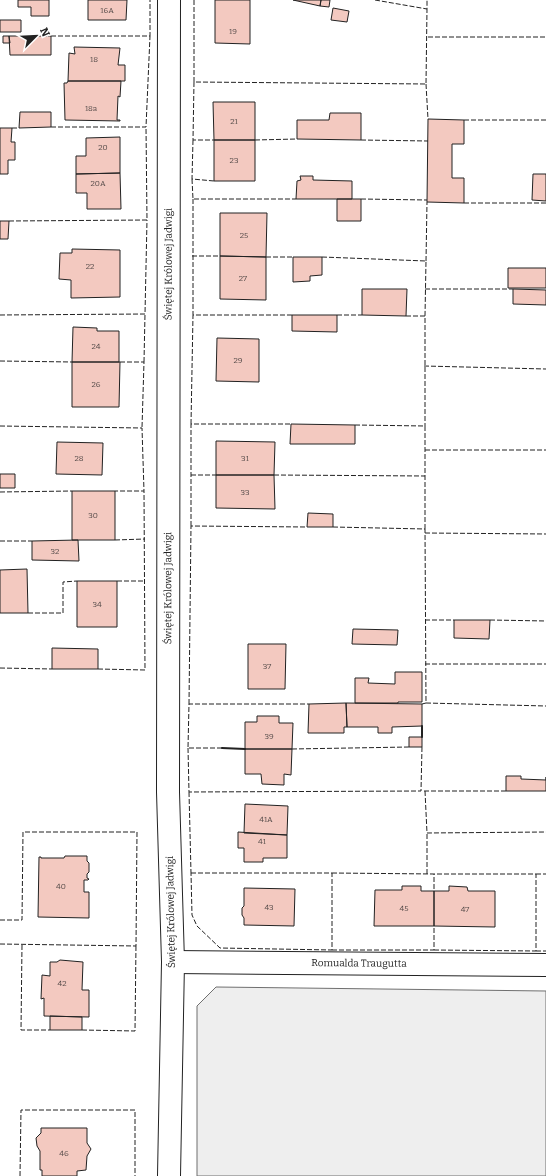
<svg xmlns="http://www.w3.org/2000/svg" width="546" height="1176" font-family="Bitter,serif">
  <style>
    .green { fill: #eee; stroke: #6f6f6f }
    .building { fill: #f3c9c0; stroke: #222 }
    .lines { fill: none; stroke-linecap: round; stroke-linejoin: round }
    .minor-casing { stroke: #222; stroke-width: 24 }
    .minor { stroke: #fff; stroke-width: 22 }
    .fence { stroke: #222; stroke-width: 1; stroke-dasharray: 5 2; stroke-linecap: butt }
    .wall { stroke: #222; stroke-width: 2 }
    .labels { text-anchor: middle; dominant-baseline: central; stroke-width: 3; stroke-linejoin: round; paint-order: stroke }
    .number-label { font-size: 8px; fill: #564c4a }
    .street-label { font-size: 10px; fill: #222; stroke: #fff }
  </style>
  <rect width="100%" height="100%" fill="#fff"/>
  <path class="green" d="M216,987L546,991V1176H197V1006Z"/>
  <path class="building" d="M18,0H49V16H31V7H18Z
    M88,0H127L126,20H88Z
    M215,0H250V44L215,43Z
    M293,0H321L320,6Z
    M321,0H330L329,7L320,6Z
    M333,8L349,11L347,22L331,20Z
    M0,20H21V32H0Z
    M3,36H9L10,43H3Z
    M9,36H51V55H10Z
    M74,47L120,48L118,65H125V81H68L69,53L75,54Z
    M68,81H121L120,97L118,96L117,120H120V121L65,120L64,83H67Z
    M213,102H255V140H214Z
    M20,112H51V127L19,128Z
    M330,113H361V140L297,139V120H329Z
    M428,119L464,120V144H452V178H464V203L427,202Z
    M0,128H12L11,142H15V160H8V174H0Z
    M120,137V173L76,174V156H86V138Z
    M214,140H255V181H214Z
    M120,173L121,209H87V193H76V174Z
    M533,174H546V201L532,200Z
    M300,176H313V180L352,181V199H296L297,181L301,180Z
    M337,199H361V221H337Z
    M220,213H267L266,257L220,256Z
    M0,221H9L8,239H0Z
    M72,249L120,250V297L71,298V280L59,279L60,253H72Z
    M220,256L266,257V300L220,299Z
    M293,257H322V275L310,276V281L293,282Z
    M508,268H546V288H508Z
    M362,289H407L406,316L362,315Z
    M513,289L546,290V305L513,304Z
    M292,315H337V332L292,331Z
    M73,327L97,328V331H119V362H72Z
    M217,338L259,339V382L216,381Z
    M72,362H120L119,407H72Z
    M291,424L355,425V444H290Z
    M216,441L275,442L274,475H216Z
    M57,442L103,443L102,475L56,474Z
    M0,474H15V488H0Z
    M216,475H274L275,509L216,508Z
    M72,491H115V540H72Z
    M308,513L333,514V527H307Z
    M78,540L79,561L32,560V541Z
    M27,569L28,613H0V570Z
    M77,581H117V627H77Z
    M454,620H490L489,639L454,638Z
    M353,629L398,630L397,645L352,644Z
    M248,644H286L285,689H248Z
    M52,648L98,649V669H52Z
    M395,672H422V702H398V703H355V678H369L368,683L395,684Z
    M346,703L422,704V726L392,727V733H378V727H347Z
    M346,703L347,727H344V733H308L309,704Z
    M257,716H279V723H293L292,749H245V722H257Z
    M409,737H422V747H409Z
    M245,749H292L291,775L284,774V785L262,784L261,774H245Z
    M506,776H521V779L546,780V777V791H506Z
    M245,804L288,806L287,835L244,833Z
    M238,832L287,835V858H263V862H244V848H238Z
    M65,856H87V861L89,863V872L87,874V878L89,879L88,880H84V892H89V918L38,917L39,857H41V858H64Z
    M402,886H421V891H434V926H374L375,890H402Z
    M449,886L467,887L468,891H495V927L434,926V891H449Z
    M244,888L295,889L294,926L244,925V918L242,915V908L244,906Z
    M60,960L83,962L82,990H89V1017L44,1016V998L41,999L42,975L50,976V962H57Z
    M50,1016L82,1017V1030H50Z
    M41,1128H87V1143L91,1149L87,1156L86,1170L77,1171V1176H42V1170H40V1151L37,1146L36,1138L41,1133Z"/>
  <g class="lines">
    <g class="minor-casing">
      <g id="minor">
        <path id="s1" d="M173,962L546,965"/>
        <path id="s2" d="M169,1176L173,962L168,792L169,0"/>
      </g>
    </g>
    <use href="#minor" class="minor"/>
    <path class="fence" d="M194,0V82L426,84L427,9
      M375,0L427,9V0
      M51,36H150V0
      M428,37H546
      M194,82L193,140H214
      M426,84L428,119
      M464,120H546
      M51,127H146L150,36
      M12,128H19
      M193,140L192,179L214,181
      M255,140L297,139
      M361,140L428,141
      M192,179L193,199H296
      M193,199V315
      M361,199L427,200
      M464,203H546
      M9,221L147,220L146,127
      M192,256H220
      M266,257H293
      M322,257L426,261L425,316
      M426,261L427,202
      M425,289H513
      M0,315L145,314L147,220
      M337,315H362
      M406,316H425V426
      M0,361L72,362
      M120,362H144L142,428
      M144,362L145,314
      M424,366L546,369
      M191,424L193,315H292
      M0,426L142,428L144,491H115
      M425,450H546
      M191,475H216
      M274,475L425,476V426L355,425
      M0,492L72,491
      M191,526V424H291
      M333,527L425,529L426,703L422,704
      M425,529V476
      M425,533L546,534
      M115,540L145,539
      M0,541H32
      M117,581H145
      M28,613H63V582L77,581
      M425,620H454
      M490,620L546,621
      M425,664H546
      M0,668L52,669
      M98,669L145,670L144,491
      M426,703L546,706
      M189,704L191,526L307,527
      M188,748L189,792L421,791L422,747
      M222,748H188L189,704H309
      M292,749L409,747
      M424,791H506
      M425,791L427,833L546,832
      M189,792L191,873
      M191,873H332V950L220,948L197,926L192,915Z
      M332,873L434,874V891
      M427,874V833
      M536,874H546
      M0,920H22L23,832H137L136,946L0,944
      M22,945L21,1030H50
      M332,950H434V926
      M434,950L536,951V874H434
      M536,951H546
      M82,1030L135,1031L136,944
      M20,1176L21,1110H135V1176"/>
    <path class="wall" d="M422,737V726
      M222,748L245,749"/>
  </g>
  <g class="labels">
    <g class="number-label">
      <text x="107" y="10">16A</text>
      <text x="233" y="31">19</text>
      <text x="94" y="59">18</text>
      <text x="91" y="108">18a</text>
      <text x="234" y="121">21</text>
      <text x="103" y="147">20</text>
      <text x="234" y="160">23</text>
      <text x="98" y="183">20A</text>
      <text x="244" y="235">25</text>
      <text x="90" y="266">22</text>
      <text x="243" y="278">27</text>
      <text x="96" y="346">24</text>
      <text x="238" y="360">29</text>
      <text x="96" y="384">26</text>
      <text x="79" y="458">28</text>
      <text x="245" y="458">31</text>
      <text x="245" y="492">33</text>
      <text x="93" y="515">30</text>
      <text x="55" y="551">32</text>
      <text x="97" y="604">34</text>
      <text x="267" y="666">37</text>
      <text x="269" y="736">39</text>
      <text x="266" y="819">41A</text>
      <text x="262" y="841">41</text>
      <text x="61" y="886">40</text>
      <text x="269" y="907">43</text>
      <text x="404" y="908">45</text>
      <text x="465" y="909">47</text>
      <text x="62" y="983">42</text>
      <text x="64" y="1153">46</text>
    </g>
    <g class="street-label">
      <text stroke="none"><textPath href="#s2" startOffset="912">Świętej Królowej Jadwigi</textPath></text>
      <text stroke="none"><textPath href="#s2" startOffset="588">Świętej Królowej Jadwigi</textPath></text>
      <text transform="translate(171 912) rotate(-91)">Świętej Królowej Jadwigi</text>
      <text stroke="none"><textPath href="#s1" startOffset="186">Romualda Traugutta</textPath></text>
    </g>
  </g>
  <g transform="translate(36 36) rotate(66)" stroke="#ffffff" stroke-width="3" paint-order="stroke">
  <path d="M0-3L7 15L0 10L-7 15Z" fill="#222222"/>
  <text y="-6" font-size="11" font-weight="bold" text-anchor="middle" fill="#222222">N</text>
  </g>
</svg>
